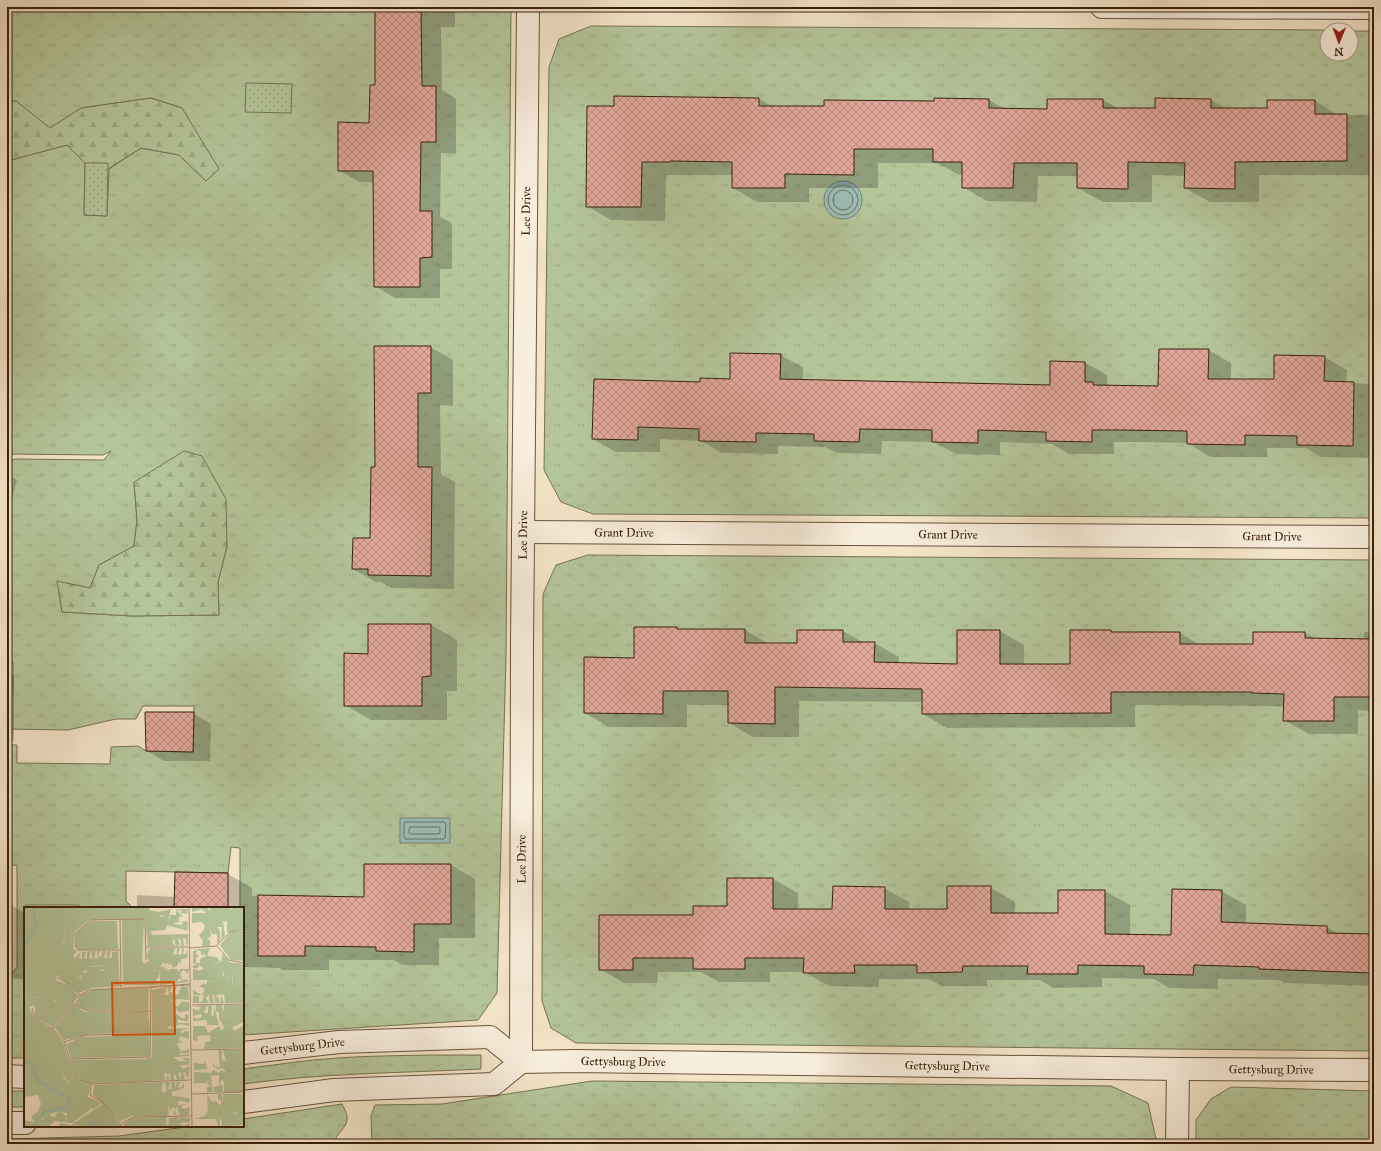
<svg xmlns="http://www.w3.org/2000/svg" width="1381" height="1151" font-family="'IM FELL Great Primer',serif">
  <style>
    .grass { fill: url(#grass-tufts); stroke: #777354; fill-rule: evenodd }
    .forest { fill: url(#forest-firs); stroke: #777354 }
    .park { fill: url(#park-dots); stroke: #777354 }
    .water { fill: #9cbfb7; stroke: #747f73 }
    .shadow { fill: #0003 }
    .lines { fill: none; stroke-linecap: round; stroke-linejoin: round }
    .shore { stroke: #6a7062; stroke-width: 1 }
    .building { fill: url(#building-cross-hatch); stroke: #39200e }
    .minor-casing { stroke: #68513d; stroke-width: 24 }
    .minor { stroke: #f8eedc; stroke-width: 22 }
    .labels { text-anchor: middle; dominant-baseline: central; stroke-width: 4; stroke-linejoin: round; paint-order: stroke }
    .street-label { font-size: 12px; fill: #39200e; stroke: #f8eedc }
    .inset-river { fill: none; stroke: #9cbfb7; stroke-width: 2 }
    .inset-road { fill: none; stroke: #a9967e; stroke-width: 1 }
    .view { fill: #df560c; fill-opacity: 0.15; stroke: #df560c; stroke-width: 2 }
    .inset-edge { fill: none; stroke: #39200e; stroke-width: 2 }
  </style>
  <defs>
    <pattern id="grass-tufts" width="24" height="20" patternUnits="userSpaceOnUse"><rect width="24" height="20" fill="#b5c69b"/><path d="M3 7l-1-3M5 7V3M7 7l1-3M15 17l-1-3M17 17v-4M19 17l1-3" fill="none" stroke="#9caa84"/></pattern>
    <pattern id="forest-firs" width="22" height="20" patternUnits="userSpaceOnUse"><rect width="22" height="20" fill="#b5c69b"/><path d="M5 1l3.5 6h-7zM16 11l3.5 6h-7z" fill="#9caa84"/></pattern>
    <pattern id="park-dots" width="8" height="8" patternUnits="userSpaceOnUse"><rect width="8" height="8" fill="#b5c69b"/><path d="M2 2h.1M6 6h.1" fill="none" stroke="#9caa84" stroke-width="1.8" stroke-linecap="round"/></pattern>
    <pattern id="building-cross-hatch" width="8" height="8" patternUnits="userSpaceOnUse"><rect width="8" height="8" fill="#e1a79a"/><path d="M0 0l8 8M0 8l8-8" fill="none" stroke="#b7887c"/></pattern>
  </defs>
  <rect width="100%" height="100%" fill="#f4e5c9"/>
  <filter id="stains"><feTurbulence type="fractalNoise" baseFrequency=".005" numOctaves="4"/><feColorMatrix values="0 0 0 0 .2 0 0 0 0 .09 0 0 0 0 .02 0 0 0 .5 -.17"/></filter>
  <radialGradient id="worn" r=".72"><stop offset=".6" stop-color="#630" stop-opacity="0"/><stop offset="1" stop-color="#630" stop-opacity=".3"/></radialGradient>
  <path class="grass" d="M7,7H511L506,656L497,993L478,1020L243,1035V908H240V848L231,847L228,873L126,871V901L131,906V908H79L78,905H26L25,908V1058H7V981L17,967V865L7,866V745H17V763L110,764L111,747L138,746L146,751L193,752L194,706H143L136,719H116L68,730L7,729V695L13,694V662L7,661V462L15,459L104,460L111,451L103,455L7,454V164L11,160L67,145L85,163L84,215L107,216L109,169L141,148L179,155L206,181L182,108L151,98L81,108L50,129L16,101H7ZM134,482L227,546L218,582L219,615L132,616L62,612L58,582L90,588L99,565L134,546L137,520Z
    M591,26L1327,30V54H1351V31H1374V518L593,514L561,502L544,470L549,67L559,39Z
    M588,555L1374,560V1051L576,1043L551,1028L542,1001L543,594L556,565Z
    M481,1055V1069C401,1073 322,1073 243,1084V1069C274,1065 306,1060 337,1058C385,1055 433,1055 481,1055Z
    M592,1081L1111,1086L1148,1103L1157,1144H372L371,1116L375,1105L442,1104Z
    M1231,1087L1374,1091V1144H1196V1120L1211,1099Z
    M7,1091H25V1107H7Z
    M342,1104C344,1108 346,1112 347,1116C349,1128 335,1133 334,1144H7V1139L119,1136L192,1126H243V1119Z"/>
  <path class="forest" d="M151,98L182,108L219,169L206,181L179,155L141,148L100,174L85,163L67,145L11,160L7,164V101H16L50,128L81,108Z
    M184,451L202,456L226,499L227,546L218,582L219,615L132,616L62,612L57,581L90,588L99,565L134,546L137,520L134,482Z"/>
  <path class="park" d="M246,83L292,84L291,113L245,112Z
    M85,163H108L107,216L84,215Z"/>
  <path class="water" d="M824 200a19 19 0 1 1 38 0a19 19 0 1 1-38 0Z
    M400,818H450V843H400Z"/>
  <path class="shadow" d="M376,7H455V27H441L442,90L456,99V154L441,153L440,217L452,223V269H440V298H395L375,286L374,182H359L339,170L370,124L376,86Z
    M615,97L759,99L773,107H825L989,100L1005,109L1048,110V100H1103L1119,109H1156L1211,100L1227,109H1268L1315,101L1338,115H1374V175H1259V202H1210L1185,188L1186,176L1152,175V202H1103L1078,188V176H1038L1037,202L987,201L963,187V175H959L937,163H878V188H809V202H757L733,188V175H666L665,221L611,220L587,206L615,107Z
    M430,347L453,360V406L440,405L441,474L455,482L454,589L392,588L381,582H376L353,569L371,539L376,468Z
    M1208,350L1231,363V380H1275L1324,357L1347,370L1346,383L1374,384V458L1321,457L1306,448H1267V457H1210L1188,443L1146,442H1114V454H1069L1052,444L1000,442V455L956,454L934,442L882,441L881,454L837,453L825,447L778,446V454L722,453L701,441L660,439V452H616L593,439L701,383L731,380L780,355L803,367V381L1051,386L1085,363L1107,375V386L1159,387Z
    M7,475L17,480L7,518Z
    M431,625L457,640V691H447V720H371L345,705L369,655Z
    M676,628L681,630H745L769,644H798L843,631L864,643H874L899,657V664L958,665L1000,631L1024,645V665H1071L1111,631L1115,633H1180L1200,645H1254L1305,633L1315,639L1364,640V632H1374V711L1358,710V734H1309L1284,720L1285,707L1276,706L1135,705V727L947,728L923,714V702L799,701V737H753L729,723V705H687V727H609L585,713L635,659Z
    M7,672L14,676V741H7Z
    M193,713L211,724L210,761H164L147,751Z
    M451,865L475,879V938H439V965H402L394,960H329V970H283L280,968L243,967V908H137V895L176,897L228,874L252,888V896L365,898Z
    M773,879L798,893V910H833L884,888L909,902V910H948L991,888L1015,902V914H1059V891H1105L1130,905V935L1172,936L1221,891L1246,905V924L1327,927L1339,934L1374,935V986L1284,983L1279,980L1218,979V989L1169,988L1154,979L1102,978V987L1053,988L1040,980H987V986H942L929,979H879V987L829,986L804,972H770V982H719L701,972H658L657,983H624L600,969L694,916L728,907Z
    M7,905H10L25,913V979H7Z"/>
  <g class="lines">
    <path class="shore" d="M828 200a15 15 0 1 1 30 0a15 15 0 1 1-30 0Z
      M833 200a10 10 0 1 1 20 0a10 10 0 1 1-20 0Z
      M405,822H444L446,824L445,838L443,839H405L404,837V824Z
      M410,827H439L440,828V833L439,834H410L409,832Z"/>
  </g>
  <path class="building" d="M375,7H421L422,86H436V142H421L420,211H432V257L420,258V287H374L373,171H338V122L369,123L370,85H375Z
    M614,96L759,98V106H824V100L934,101V98L989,99V108L1047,109V99H1103V108H1155V98L1211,99V108H1267V100H1315V114H1347V161L1235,162V189L1184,188L1185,163L1128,162V189L1077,188V163H1014L1013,188H962V162H933V149H854V175L785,174V188H732V162L670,161V162H642L641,207H586L587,106H614Z
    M374,346H431V393H418V467H432L431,576L368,575V569H352L353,538H370L371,467H375Z
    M1159,349H1209L1208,379H1274V355L1325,356L1324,381L1354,382L1353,446L1297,445V436L1245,435V445L1187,444V431L1122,430H1092V442L1046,441V432L978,430V443L932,442V430L860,429L859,442L814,441V434L756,433V442L699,441V429L638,427V440L592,439L594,379L700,382V378L730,379V353L781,354L780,379L1050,385V361L1085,362V382H1093V385L1158,386Z
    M368,624H431V676L422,677V706H344V653L368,654Z
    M634,627H677V629H745V643H797V630H843V642H875L874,662L957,664V630H1000V664H1070V630H1111V632H1180V644H1253V632H1305V638L1374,639V697H1334V721H1283L1284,694L1252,693V692H1111V713L922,714V689L775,687V724L728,723V691H663V714L584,713V657L634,658Z
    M145,712H194L193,752L146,751Z
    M364,864H451V924H414V952L376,951V947L305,946V956H258V895L364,897Z
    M175,872L228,873V908H174Z
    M727,878H773V909H832L833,886L885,887V909H947V886H991V913H1058V890H1105V934L1171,935L1172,889L1222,890L1221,922L1327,926V933L1374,934V973L1259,969V967L1194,965L1193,975L1144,974V966L1078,965V974H1027L1028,966H963L962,972L917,973V965H854L855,973H803L804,958H745V969H693V958H633V970H599V915H693V906H727Z"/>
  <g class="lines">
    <g class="minor-casing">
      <g id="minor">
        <path d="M1102,7L1374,8"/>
        <path id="s1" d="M523,532L1374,537"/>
        <path id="s2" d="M243,1053L339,1042L490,1037L521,1062"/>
        <path id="s3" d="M521,1062L522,643L528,7"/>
        <path d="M7,1076L25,1077"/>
        <path id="s4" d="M243,1102L334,1090L494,1084L521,1062L575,1061L1178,1069L1374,1070"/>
        <path d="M7,1123H25"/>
        <path d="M1177,1144L1178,1069"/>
      </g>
    </g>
    <use href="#minor" class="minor"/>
  </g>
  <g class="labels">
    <g class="street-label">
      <text stroke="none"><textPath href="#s3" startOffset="851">Lee Drive</textPath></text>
      <text stroke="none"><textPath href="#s1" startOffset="101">Grant Drive</textPath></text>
      <text stroke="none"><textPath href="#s3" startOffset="527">Lee Drive</textPath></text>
      <text stroke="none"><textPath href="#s1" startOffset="425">Grant Drive</textPath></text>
      <text stroke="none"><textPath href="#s1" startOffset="749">Grant Drive</textPath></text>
      <text stroke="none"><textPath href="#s3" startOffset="203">Lee Drive</textPath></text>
      <text stroke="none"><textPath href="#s2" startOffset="60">Gettysburg Drive</textPath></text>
      <text stroke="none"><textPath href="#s4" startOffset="389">Gettysburg Drive</textPath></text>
      <text stroke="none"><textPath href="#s4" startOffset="713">Gettysburg Drive</textPath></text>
      <text stroke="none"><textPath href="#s4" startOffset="1037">Gettysburg Drive</textPath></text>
    </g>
  </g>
  <g transform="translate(24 907)">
    <rect width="220" height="220" fill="#f4e5c9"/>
    <path d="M61,0H126L125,3L134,5L147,2L145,8H152V3L155,2H164L163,7L157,6V3L153,4L159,9L155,10V15L162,14L164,16L163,24L156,21L159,15L146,16V9L136,8L134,21L138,22L137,16L140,15L141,23L127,24L128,28L164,27V37L162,39V32L159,31L160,39H157V33L154,31L156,38L152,39L150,31L148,35L151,39H124L121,13H65L50,25L49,41L53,44L49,49L51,51L57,45L55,51L58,52V45H62L60,51L63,52V44H67L65,51L68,52V44H72L70,51L74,52L73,44H77L74,47L77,51L78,44H82L80,50L83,52V44H87L85,50L88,51V45L94,44L96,79L67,81L55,86L33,68L32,74L44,77L54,88L29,120L11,111V98L5,100L11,113L29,123L39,136L51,172L66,178L64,190L78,196L69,202L58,196L55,188L50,186L48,178H42L45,175L28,158L29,145L25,135L0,124V91L22,90L36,96L37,93L30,87L31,79L22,70L24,63L35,61L52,65L58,77L56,66L84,63L83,58L62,60L58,63L46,56L44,45L41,42V36L38,35L41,30L40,19L42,15L57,9ZM185,0H206L207,3L208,1L220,0V21L203,26V15L199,14L201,28L197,33L198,20H193L196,24V34L193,37V27H188L186,20L187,29L183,32L186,33V39L178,40L179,34L175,28L180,23L181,18L177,15L168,16V6H183L177,2L168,5V1H183L187,5ZM98,13H119L120,16L118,53L120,57L125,54L123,49L125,41H151L149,48L153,47V41H156L154,48L158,47V41H160L159,47H162L163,41L164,51L157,52V56L154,55V58L149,61L145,51L136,57L126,58L129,65L136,63L135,70L132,72L134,78H99ZM66,14H93L94,42L56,43L52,40V26ZM220,23V54L207,53L196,38L207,25ZM186,41L183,49L193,50L196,55L189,56L188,52L185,53L189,58L194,59L192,63L200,53L197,54L199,47L206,55L220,57V96H201L200,87L197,88L200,96H196L197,88L194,87L192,90L195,91V96H191L190,87L188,90L190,96H186L185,87L182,91L185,96H169V89H175V95H178L180,88H169V83L178,88L181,82L175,79L181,76L184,81L185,75L204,74L206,81L209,80V70H201L199,64L191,73H169V62H173V64L180,62L175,58L174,61H169V58H174L169,56V44H173L172,47L175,49L172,51V56H176V52L182,49L179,45L180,49L177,47V44L169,43ZM146,62H153L155,65L156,62H165L164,66L159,63L156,67L158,73L155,71L153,75L163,72L164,75L135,78L138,63H145V65ZM153,79L150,88L155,87V80L156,85L157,79L164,80L165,93L155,92L142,95L151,94L150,97L154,100L157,95H165V104L154,105L152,101L151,106L158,111H161V107L165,108L164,115L154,112V116H165V119L156,117L148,121L146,118L143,122L165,121L156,124L159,127L160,124H165V132L156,129L155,134H159L153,137L157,145L165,142V146H156V148L165,147V149L149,150L154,154H162L159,151H165V158H155L159,162L166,159L164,172L161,165L159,166L161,172L157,173V166L154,165L156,173H153L151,166L149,170L151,173H147L146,166L143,168L146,172L143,173V166H140L141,173L113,175L62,176L52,170L47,154L49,153L122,152L128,150V83L143,80L140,88H145L144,80H148L145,85L149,86V80ZM125,81L124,103H63L50,97L57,88L71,82ZM48,98L62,105L124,104L126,126L66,127L40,133L31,121ZM183,98L180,106H184V99L188,98L187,109L190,108V98L195,118H183V113L169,114V110L174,112L178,110L177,107L169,109V101L174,104L177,100L169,99ZM192,98H198L199,106L200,98H220V115L209,120L210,124L220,118V141L180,142L181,135L187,134L186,128L174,129L173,134L169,133V119H181L184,126L195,119L198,124L200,120L195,112V106L192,104ZM125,128L126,149L47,151L42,137L58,130ZM194,143L198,144V153L202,154L199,143H220V185H200V174L197,173L196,178L199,179V185H190V180L195,179V168L187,169L189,185H183V180L187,179L183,177L185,173L182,176H171L170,179V165L187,166L189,163L195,166L197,163L202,166L199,161L194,162L189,160L190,156L191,160L193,158V160H196ZM181,154L183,162L170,163V156L180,157ZM140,175L137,181L139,186L143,184L141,175H146L144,182H148L147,175H151V182L153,175H156L154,180L157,181L160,175V181L148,185V189L166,191L165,196L155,193L154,195V198L165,197L157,199L159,202L166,200L165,208L156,209L155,204L154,208V199L150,203L153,208H150V200L146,203L144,198L145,209H108L96,214L69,187L70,178ZM194,187H198L199,197V187H220V200L214,207L212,205L196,212V220L194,219L192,212H171L181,209L183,205L192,207L193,199L197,197V193H194ZM79,197L98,220H87L81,216L47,218ZM37,205L43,210L38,215L45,216L31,214L24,220L17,214L26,208L31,211L32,207ZM142,210L143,220H100L99,217L108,211ZM154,210L155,214L156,210L166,211V215L155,216L159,219L165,216L166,219L144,220L145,211Z" fill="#b5c69b"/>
    <path d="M11,0H61L60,8L46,16L42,15L40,19L41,30L38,35L41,38L43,35L41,42L46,45L49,49L47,51L51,54L46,56L58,62L60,59L68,60L83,58L88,63L86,66L79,62L67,67L61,63L55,69L59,75L58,77L52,65L35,61L24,63L22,71L35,81L30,86L37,93L36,98L31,92L28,97L24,95L22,90L0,91V64ZM144,7L146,16L150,13V17L157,18V22L143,18L141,23L138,15V22H134L135,8L137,10ZM104,19L107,23L110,22L109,34L112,36V50L107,54L109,47L108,37L105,35L107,31L103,30ZM68,23L72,25L71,29L74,24L79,27L84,24V34L78,32V36L69,31L63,35L60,34L59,30L68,26ZM215,33L220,38L215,43L206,39L208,35ZM142,49L146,52L147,58L141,56L140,60V55L136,59L144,62L138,63L136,72V63L126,65L124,57H136V50L142,51ZM188,52L189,55L194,56L200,53L199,63H192L194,59L186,58L185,53ZM199,64V68L203,71L208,65L209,81H206L204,74L190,77L188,74L185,75L189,81L182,82L184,69L191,73ZM0,124L25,132L33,151L28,158L34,164H38L39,171L44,174L42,178H50V186L55,188L58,196L69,200L48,216L38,215L37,212H43V206L36,205L28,206L21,212L14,211L18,214L17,217L24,220H0V213L10,215L7,210L14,204L17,197L14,188L0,190ZM183,187L188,195L192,194L196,199L193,200L191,211L184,209ZM217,200H220V218L198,219L197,209L214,206ZM68,207L78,210L80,216L84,215L88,219L35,220L36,216L52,219Z" fill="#b5c69b"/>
    <path d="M0,0H70L34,1V57L20,58V83H0ZM16,132L26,139L32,163H46L30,165L31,180H51V199L39,200L40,192L30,187H12L4,174V165H0V140Z" fill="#b5c69b"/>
    <path class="inset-river" d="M0,40L12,18L9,0M0,153L6,156L15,175L46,191L45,197L40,201L19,205L16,212L21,220M62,220L67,215L75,220"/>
    <path class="inset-road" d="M165,0L168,220M96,13L97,80M193,39L205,53L220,56M121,40H166M166,41L192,39L206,25L220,22M96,43H54L51,39V26L67,13L119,12L121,16L122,53M34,71L44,76L56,88M127,80L166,77M48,97L64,104H127M168,98L220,97M8,101L11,112L29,122L40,135L52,172L67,177L66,188L78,195L99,220M29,122L52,91L65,83L166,78M40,135L62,128L128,127M167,143L220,142M46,152L126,150L127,80M67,177L167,173M168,187L220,185M97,216L110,210L168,209"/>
    <path class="view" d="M150,75L151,127L89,128L88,76Z"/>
    <rect width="220" height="220" class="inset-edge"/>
  </g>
  <rect width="1381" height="1151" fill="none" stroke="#f4e5c9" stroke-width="24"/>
  <rect x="8" y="8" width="1365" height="1135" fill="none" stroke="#39200e" stroke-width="2"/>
  <rect x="12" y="12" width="1357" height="1127" fill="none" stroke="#39200e"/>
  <g transform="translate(1339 42) rotate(181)"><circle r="19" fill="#f8eedc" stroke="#ac9c8a"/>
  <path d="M0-3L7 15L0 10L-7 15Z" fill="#8f2418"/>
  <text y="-6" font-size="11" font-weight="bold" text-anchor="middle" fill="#39200e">N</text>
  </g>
  <rect width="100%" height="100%" filter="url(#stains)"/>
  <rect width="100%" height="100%" fill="url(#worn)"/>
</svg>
